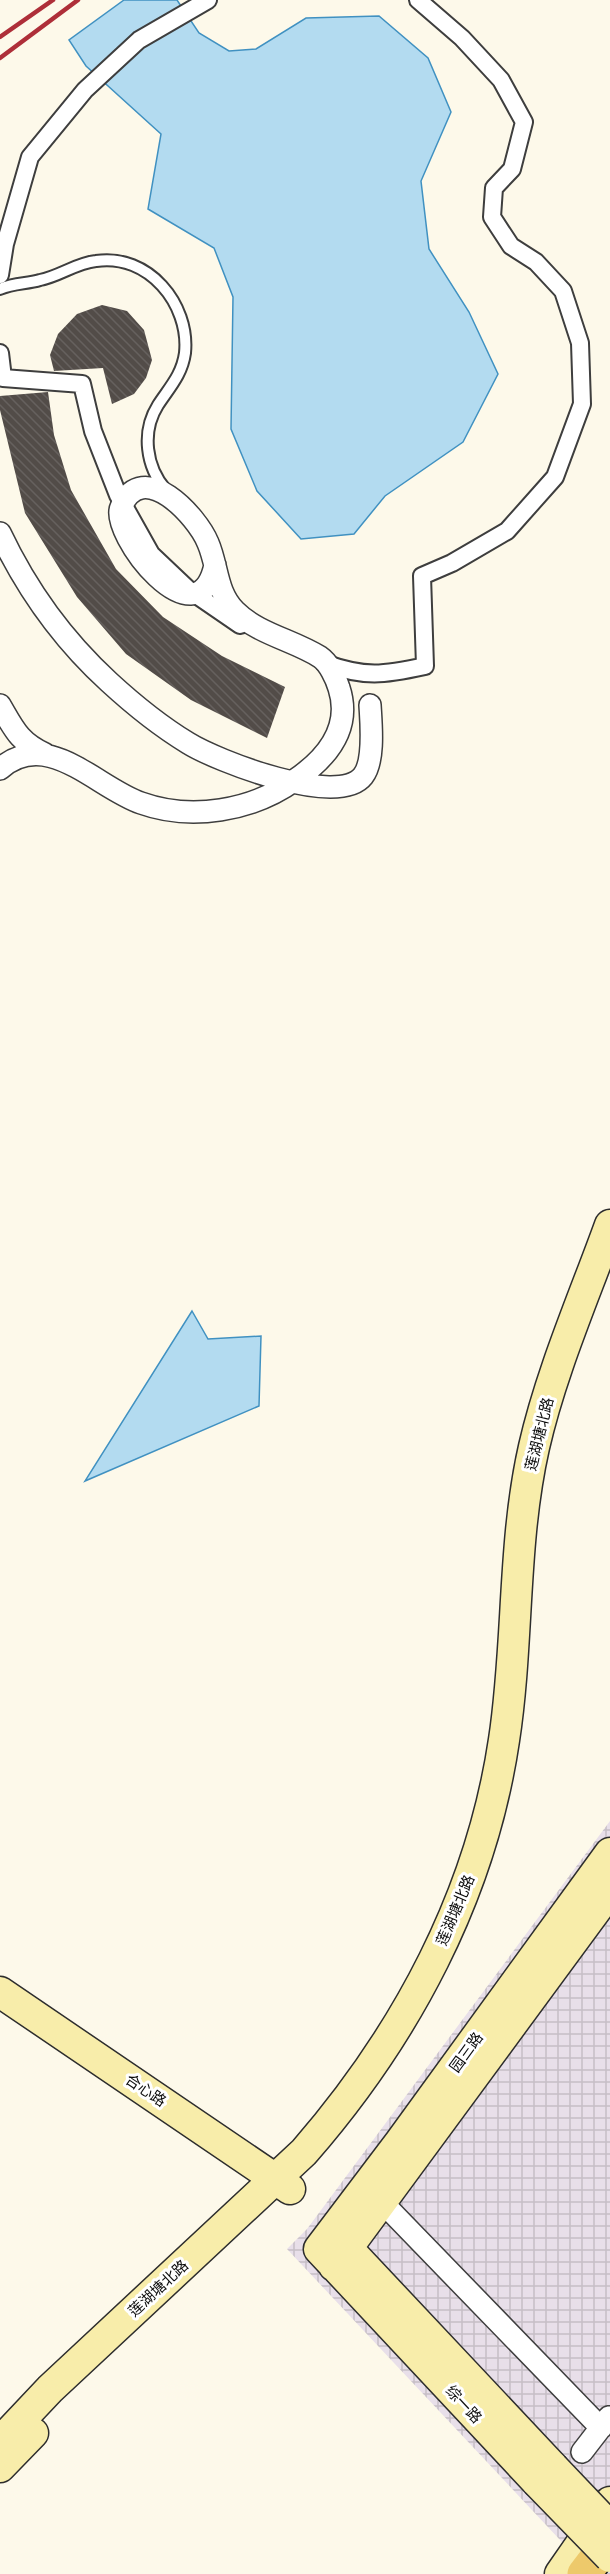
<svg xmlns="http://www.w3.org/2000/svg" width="610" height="2574" font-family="'Libre Baskerville','Noto Sans SC',serif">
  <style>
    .industrial { fill: url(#industrial-grid) }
    .water { fill: #b3dbf0; stroke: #4091c1; stroke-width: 1.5 }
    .building { fill: url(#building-back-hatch) }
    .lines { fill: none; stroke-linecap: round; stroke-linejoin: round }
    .service-casing { stroke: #3e3e3e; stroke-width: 14 }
    .pedestrian-casing { stroke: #3e3e3e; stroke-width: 20 }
    .minor-casing { stroke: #3e3e3e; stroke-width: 24 }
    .secondary-casing { stroke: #2d2d2d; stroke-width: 33 }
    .primary-casing { stroke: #1c1c1c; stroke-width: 36 }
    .service { stroke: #fff; stroke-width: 10 }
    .pedestrian { stroke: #fff; stroke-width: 16 }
    .minor { stroke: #fff; stroke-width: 21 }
    .secondary { stroke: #f8edaa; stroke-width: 30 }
    .primary { stroke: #edc96b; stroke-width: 33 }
    .rail { stroke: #ae2f39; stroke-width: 4.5 }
    .secondary-bridge-casing { stroke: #2d2d2d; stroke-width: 33; stroke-linecap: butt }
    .secondary-bridge { stroke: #f8edaa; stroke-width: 30 }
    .labels { text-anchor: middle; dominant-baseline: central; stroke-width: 6; stroke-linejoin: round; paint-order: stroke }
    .street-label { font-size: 15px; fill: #0b0b0b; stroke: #fff }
  </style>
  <defs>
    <pattern id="industrial-grid" width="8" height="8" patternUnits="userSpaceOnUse" patternTransform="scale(1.5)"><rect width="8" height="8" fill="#e8dfe9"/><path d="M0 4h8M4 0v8" fill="none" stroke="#c6bec6"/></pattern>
    <pattern id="building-back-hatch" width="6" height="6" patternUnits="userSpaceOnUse" patternTransform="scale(1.5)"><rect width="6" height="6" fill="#524c48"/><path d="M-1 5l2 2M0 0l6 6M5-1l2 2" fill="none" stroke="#66615e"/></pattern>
  </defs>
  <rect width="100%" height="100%" fill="#fdf9ea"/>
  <path class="industrial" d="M610,1821V2574H592L287,2249L307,2229Z"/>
  <path class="water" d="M124,0H177L199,33L229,51L256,49L306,18L379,16L428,58L451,112L421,181L429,249L469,312L498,374L463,442L385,496L354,534L301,539L257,491L231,429L233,297L214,248L148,209L161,134L86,66L69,40Z
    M192,1311L208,1339L261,1336L259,1406L85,1481Z"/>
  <path class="building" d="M102,305L127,311L144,330L152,360L146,378L134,394L112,404L103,368L54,371L50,355L58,334L77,314Z
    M48,392L54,435L71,490L116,569L163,617L222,656L285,687L267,738L191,700L126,654L77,597L25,513L0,410V396Z"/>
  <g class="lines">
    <g class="service-casing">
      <path id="service" d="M0,289C13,283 27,284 40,280C60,276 76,263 96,261C148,253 190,304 185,353C182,375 169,388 158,405C141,432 146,467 166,490"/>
    </g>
    <g class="pedestrian-casing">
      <path id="pedestrian" d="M0,275L5,244L30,157L85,90L139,40L208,0
        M0,353L3,378L82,384L93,431L118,495L151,554L189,590L240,625
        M324,663C365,678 384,675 425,666L422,576L452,563L507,531L555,477L582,404L580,343L563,291L536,262L511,246L492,217L494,188L512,169L524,122L501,80L462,38L418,0"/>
    </g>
    <g class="minor-casing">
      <path id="minor" d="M0,533C27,590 63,640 109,682C134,705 160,726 188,743C217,761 338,808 363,776C375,761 371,723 370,705
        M0,705C14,729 19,742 45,754
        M0,769C47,727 97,788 141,803C191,821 252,811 295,780C327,758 352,728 339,688C336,678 329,663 320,657C293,640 258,634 235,611C216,592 218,566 208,543C197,516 143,457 121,507C109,532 197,647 215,565
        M382,2202L601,2428
        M582,2452L609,2417"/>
    </g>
    <g class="secondary-casing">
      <path id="secondary" d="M0,1992L290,2189
        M333,2233L553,2467
        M334,2266L610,1891
        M0,2442L50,2389L304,2152C406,2035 481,1895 504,1740C519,1643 512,1544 534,1447C551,1372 584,1297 610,1225
        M0,2467L33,2433
        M537,2482L319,2249L400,2142L610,1853
        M560,2574L610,2502"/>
    </g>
    <g class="primary-casing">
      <path id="primary" d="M584,2574L610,2540"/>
    </g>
    <use href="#service" class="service"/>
    <use href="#pedestrian" class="pedestrian"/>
    <use href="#minor" class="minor"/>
    <use href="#secondary" class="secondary"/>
    <use href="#primary" class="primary"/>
    <path class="rail" d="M0,37L53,0
      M0,58L78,0"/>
    <g class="secondary-bridge-casing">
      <path id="secondary-bridge" d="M553,2467L610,2527
        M537,2482L610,2557"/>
    </g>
    <use href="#secondary-bridge" class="secondary-bridge"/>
  </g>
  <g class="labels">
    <g class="street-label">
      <text transform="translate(539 1434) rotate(-76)">莲湖塘北路</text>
      <text transform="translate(455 1910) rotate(-67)">莲湖塘北路</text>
      <text transform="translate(466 2052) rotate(-54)">园三路</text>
      <text transform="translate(146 2090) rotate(34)">合心路</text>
      <text transform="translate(158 2288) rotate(-43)">莲湖塘北路</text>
      <text transform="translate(464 2404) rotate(47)">综一路</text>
    </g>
  </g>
</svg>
